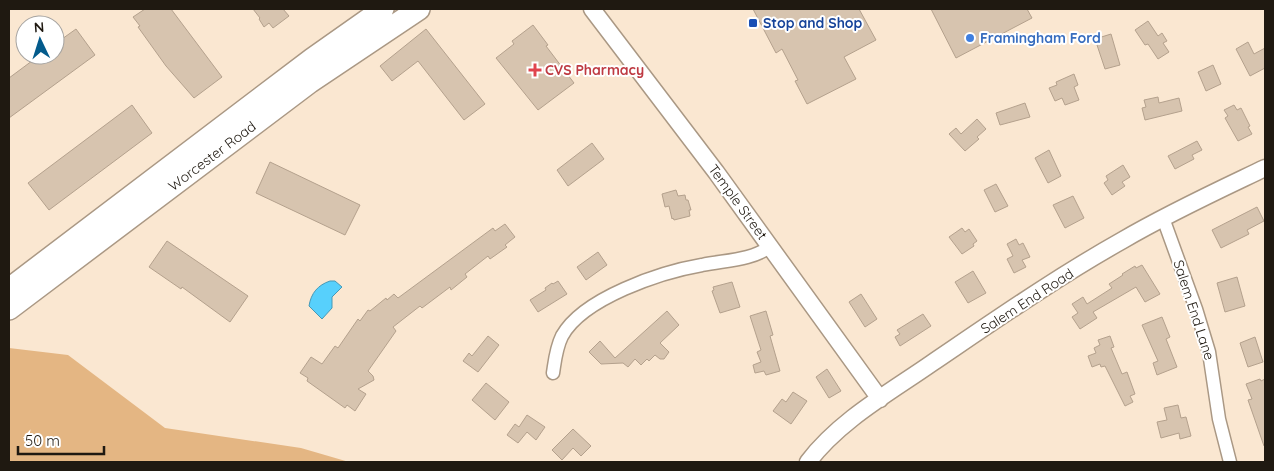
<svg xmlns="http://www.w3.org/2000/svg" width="1274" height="471" font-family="Quicksand,sans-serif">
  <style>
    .green { fill: #e4b683 }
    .water { fill: #57d0fc; stroke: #4699b6 }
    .building { fill: #d7c4af; stroke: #b4a18d }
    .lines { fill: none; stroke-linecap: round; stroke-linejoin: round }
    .minor-casing { stroke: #aa9884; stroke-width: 15 }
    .tertiary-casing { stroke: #aa9884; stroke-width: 19 }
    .trunk-casing { stroke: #aa9884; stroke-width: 24 }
    .minor { stroke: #fff; stroke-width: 12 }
    .tertiary { stroke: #fff; stroke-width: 16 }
    .trunk { stroke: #fff; stroke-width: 21 }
    .transit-dot { fill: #1a4fb4; stroke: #fff; stroke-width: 2 }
    .shop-dot { fill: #3f7fe0; stroke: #fff; stroke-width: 2 }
    .health-dot { fill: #e0444e; stroke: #fff; stroke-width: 2 }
    .labels { text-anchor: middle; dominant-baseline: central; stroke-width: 4; stroke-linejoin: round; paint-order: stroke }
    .transit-label { font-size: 14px; font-weight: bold; fill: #164399; stroke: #fff; text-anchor: start }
    .shop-label { font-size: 14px; font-weight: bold; fill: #366cbe; stroke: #fff; text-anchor: start }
    .health-label { font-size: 14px; font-weight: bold; fill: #be3a42; stroke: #fff; text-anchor: start }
    .street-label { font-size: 14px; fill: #1f1911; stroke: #fff }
  </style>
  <rect width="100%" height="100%" fill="#fae7d1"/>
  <path class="green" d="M9,348L68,355L165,428L301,448L349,462H9Z"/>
  <path class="water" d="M330,281H335L342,287L332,297V308L322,319L309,306C311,293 318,285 330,281Z"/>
  <path class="building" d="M145,9H171L222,77L194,98L166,66L138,27L140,26L133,17Z
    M253,9H283L289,16L273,28L269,23L264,27L259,19L260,18Z
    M753,9H859L876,40L844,57L856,79L807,104L795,81L798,80L782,49L776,53Z
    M931,9H1027L1032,18L956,58Z
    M1148,21L1158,36L1162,33L1167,41L1163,43L1169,52L1158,59L1148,44L1145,45L1135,30Z
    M533,25L548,45L546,46L574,83L538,110L496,58L514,44L512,41Z
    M76,29L95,55L9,118V78L40,55H55V44Z
    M426,29L485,104L464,120L418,61L392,81L380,66Z
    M1111,34L1120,65L1105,69L1095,39Z
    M1248,42L1254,54L1265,48V68L1250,76L1236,49Z
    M1213,65L1221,84L1206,91L1198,72Z
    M1074,74L1078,85L1074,87L1079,100L1065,105L1062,98L1055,101L1049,88L1057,85L1056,82Z
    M1158,97L1159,103L1179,98L1182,111L1145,120L1142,108L1146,107L1144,100Z
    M1025,103L1030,117L1000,125L996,113Z
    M132,105L152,133L49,210L28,183Z
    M1234,105L1237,110L1241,108L1250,126L1248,127L1252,134L1238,141L1225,118L1228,116L1224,110Z
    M977,119L986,129L977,137L979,139L965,151L949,134L956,128L961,134Z
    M1197,141L1202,150L1192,155L1194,159L1175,169L1168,156Z
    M592,143L604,159L568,186L557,170Z
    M1049,150L1061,176L1048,183L1035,158Z
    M270,162L360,205L345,235L256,193Z
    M1123,165L1130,177L1122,182L1125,186L1112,195L1104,183L1108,180L1106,176Z
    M996,184L1008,206L995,212L984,190Z
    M676,190L678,196L685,195L686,200H688L691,210H689L690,216L674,220L673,218L672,219L669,206L665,207L662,194Z
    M1073,196L1084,218L1065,228L1053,205Z
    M1257,207L1264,221L1247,230L1249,234L1221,248L1212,230Z
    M505,224L515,237L505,245L507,247L490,259L488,256L465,274L467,277L451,290L450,287L422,308L420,306L393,327L396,331L368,371L373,376L374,380L358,389L366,394L355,411L347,405L345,408L307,381L308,378L300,373L311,357L322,364L335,346L338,348L358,319L360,321L368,310L370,311L386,298L387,300L394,294L398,298L493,228L495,231Z
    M962,228L965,232L969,229L977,241L973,244L974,246L962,254L949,237Z
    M1016,239L1019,245L1023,243L1030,257L1022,260L1026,267L1014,273L1007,259L1013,256L1007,244Z
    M167,241L248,296L230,322L182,287L181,289L149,267Z
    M598,252L607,265L586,280L577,267Z
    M1142,265L1160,294L1145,302L1136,287L1093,312L1097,318L1080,329L1072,317L1078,313L1072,304L1083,297L1087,304L1112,288L1109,284L1123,275L1122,274L1135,266L1136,268Z
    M973,271L986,293L968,303L955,282Z
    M1237,277L1245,306L1225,312L1217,283Z
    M558,281L567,294L538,312L530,300L546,290L545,288L552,283L553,284Z
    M732,282L740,307L720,313L712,291L714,290L713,287Z
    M861,294L877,319L865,327L849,302Z
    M667,311L679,325L660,343L669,352L664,359H660L655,355L649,361L647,359L641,365L635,359L628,367L623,363L601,364L589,352L600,341L615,358Z
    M766,311L773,335L770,336L780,371L766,375L764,371L755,373L753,365L761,362L757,352L761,350L750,316Z
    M923,314L931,326L900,346L895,337L900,334L897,330Z
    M1162,317L1170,337L1166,339L1177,367L1157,375L1153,363L1158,361L1142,325Z
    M488,336L499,345L478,372L463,361L469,353L472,356Z
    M1110,336L1114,347L1111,348L1122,374L1127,372L1135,394L1130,396L1133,402L1125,406L1105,366L1101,367L1100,364L1092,367L1088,356L1096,353L1094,348L1100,345L1098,340Z
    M1255,337L1263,362L1248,367L1240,343Z
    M827,369L841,391L829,398L816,377Z
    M1260,379L1261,381L1265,379V446H1264L1248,400L1252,399L1246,384Z
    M486,383L509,402L495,420L472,400Z
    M793,392L807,401L791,424L773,411L782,399L786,402Z
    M1178,405L1181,418L1186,417L1191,436L1180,439L1179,433L1161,438L1157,422L1167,420L1164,408Z
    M527,415L545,427L536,440L527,432L518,443L507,435L515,424L519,427Z
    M573,429L591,446L581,456L573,448L562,460L552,450Z"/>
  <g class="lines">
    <g class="minor-casing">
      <path id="minor" d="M1163,218L1196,309L1209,352L1219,419L1230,462
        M553,373C555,360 556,348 562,336C583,298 661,272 702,265C725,260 751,261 771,246"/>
    </g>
    <g class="tertiary-casing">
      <path id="tertiary" d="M592,9L716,172L880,399
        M808,462C840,420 889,393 932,363C994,321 1057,277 1123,240C1169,213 1217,191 1265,168"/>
    </g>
    <g class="trunk-casing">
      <path id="trunk" d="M9,289L312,59L383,9
        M9,309L310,82L419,9"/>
    </g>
    <use href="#minor" class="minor"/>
    <use href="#tertiary" class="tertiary"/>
    <use href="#trunk" class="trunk"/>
  </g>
  <rect class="transit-dot" x="748" y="18" width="10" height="10" rx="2.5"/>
  <circle class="shop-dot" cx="970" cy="38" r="5"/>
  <path class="health-dot" d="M532.5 62.5h5v5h5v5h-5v5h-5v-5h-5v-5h5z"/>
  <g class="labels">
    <g class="transit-label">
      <text x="763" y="23">Stop and Shop</text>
    </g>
    <g class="shop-label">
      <text x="980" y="38">Framingham Ford</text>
    </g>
    <g class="health-label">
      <text x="545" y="70">CVS Pharmacy</text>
    </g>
    <g class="street-label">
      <text transform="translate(212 156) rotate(-37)">Worcester Road</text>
      <text transform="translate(738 202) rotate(54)">Temple Street</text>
      <text transform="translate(1027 301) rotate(-33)">Salem End Road</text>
      <text transform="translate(1194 310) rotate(72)">Salem End Lane</text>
    </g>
  </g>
  <rect width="1274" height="471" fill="none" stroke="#1f1911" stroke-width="20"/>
  <g transform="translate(40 40) rotate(356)"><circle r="24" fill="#ffffff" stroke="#a5a3a0"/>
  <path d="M0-4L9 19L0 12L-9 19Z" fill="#035b8c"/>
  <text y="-8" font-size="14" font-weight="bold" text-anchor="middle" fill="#1f1911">N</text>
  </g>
  <path d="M18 446v8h86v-8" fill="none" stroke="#1f1911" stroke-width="2.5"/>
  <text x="25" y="446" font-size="15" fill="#1f1911" stroke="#ffffff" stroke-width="4" paint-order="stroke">50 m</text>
</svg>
